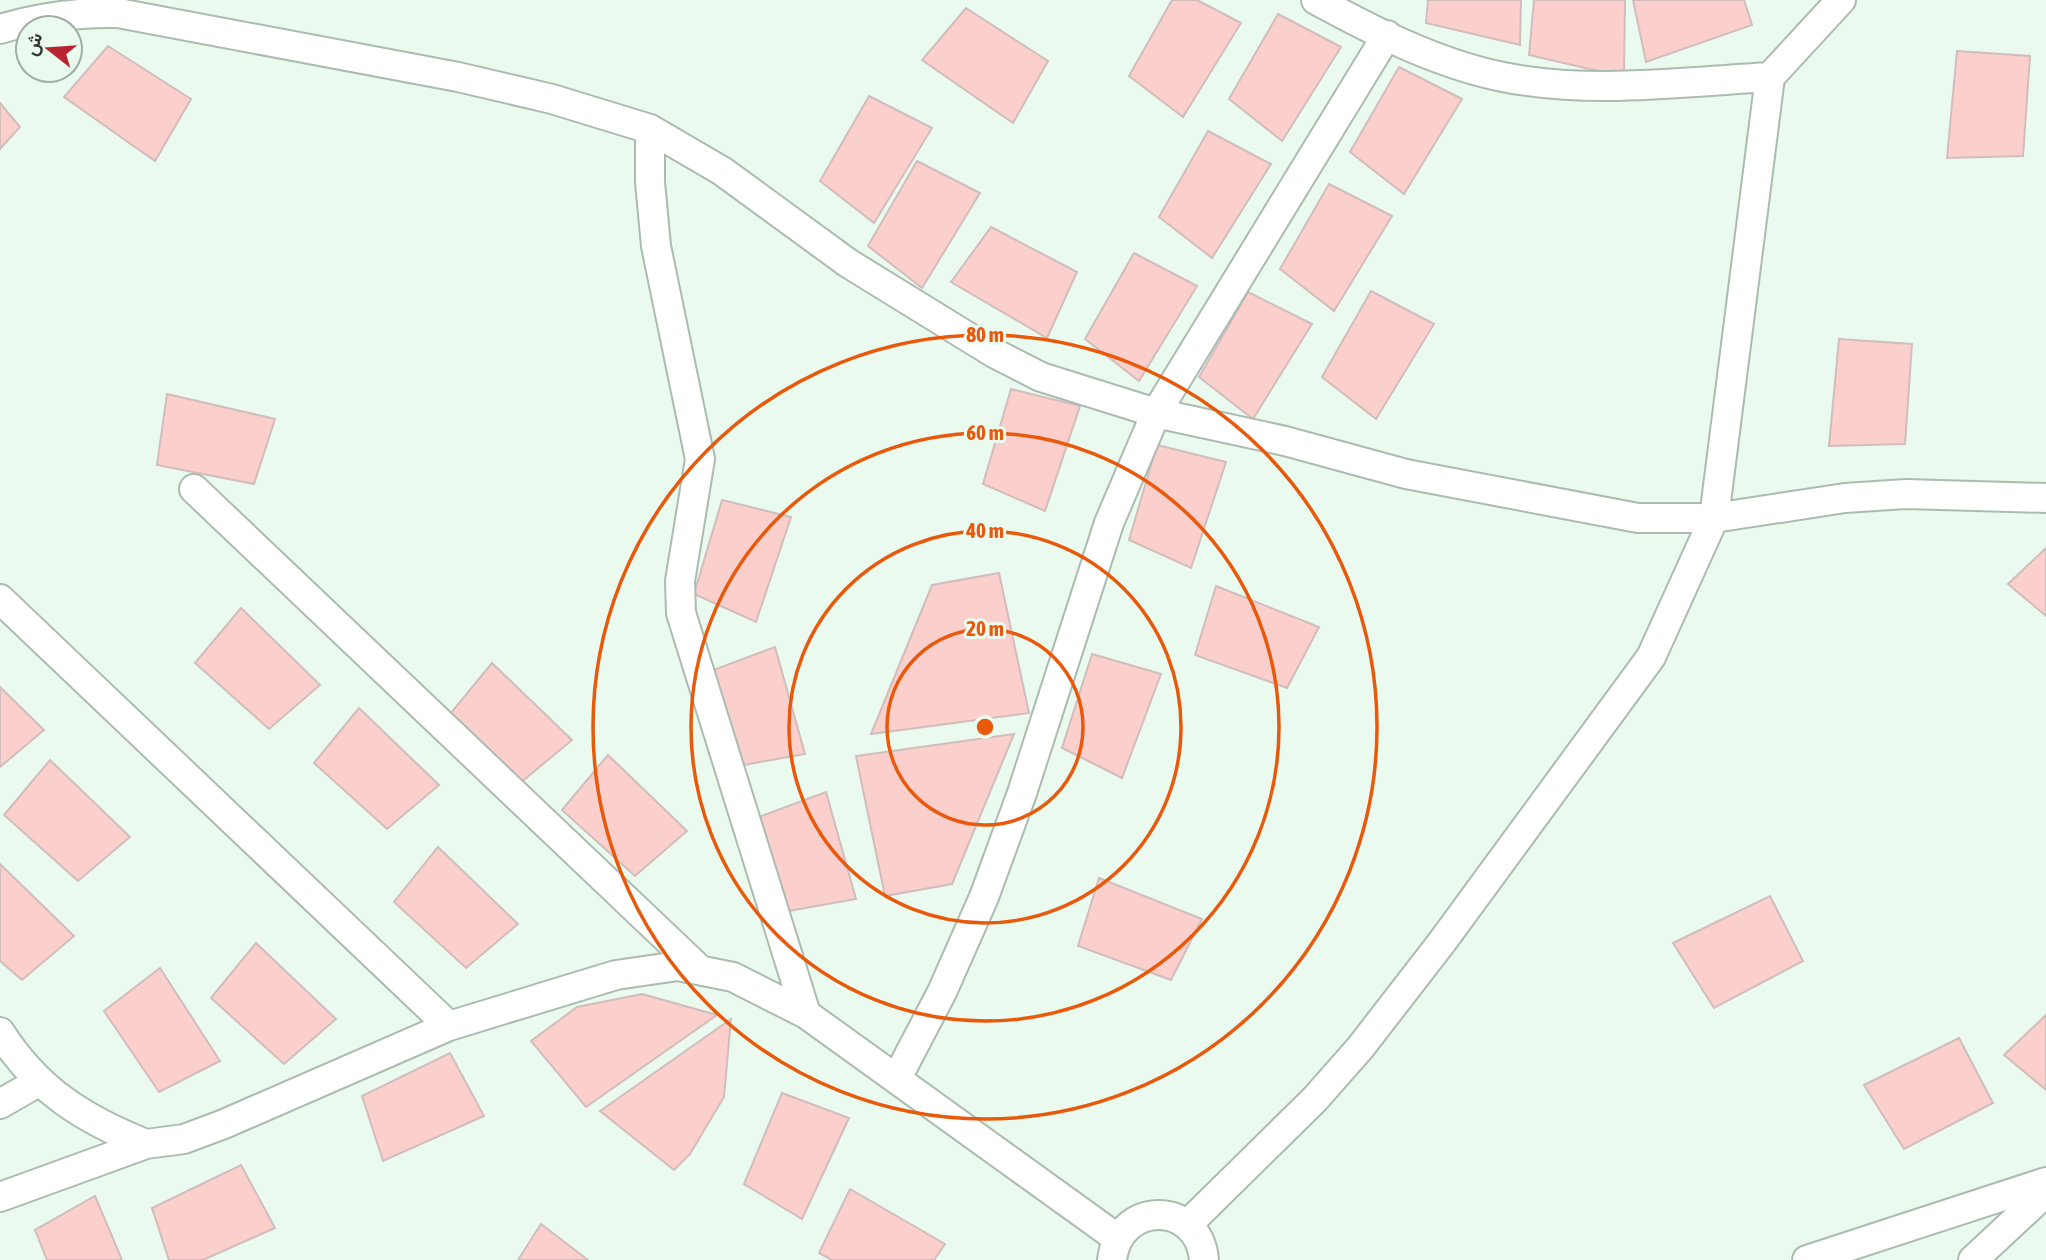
<svg xmlns="http://www.w3.org/2000/svg" width="2046" height="1260" font-family="'Asap Condensed',Vazirmatn,sans-serif">
  <style>
    .building { fill: #facfcc; stroke: #d1bdbb; stroke-width: 2 }
    .lines { fill: none; stroke-linecap: round; stroke-linejoin: round }
    .minor-casing { stroke: #acbbaf; stroke-width: 32 }
    .minor { stroke: #fff; stroke-width: 28 }
    .ring { fill: none; stroke: #e8590c; stroke-width: 3.5 }
    .centre { fill: #e8590c; stroke: #ebfaee; stroke-width: 3.5 }
    .ring-label { font-size: 21px; text-anchor: middle; font-weight: bold; fill: #e8590c; stroke: #ebfaee; stroke-width: 6; stroke-linejoin: round; paint-order: stroke }
  </style>
  <rect width="100%" height="100%" fill="#ebfaee"/>
  <path class="building" d="M1172,0H1197L1241,23L1183,117L1129,76Z
    M1428,0H1521L1520,45L1426,23Z
    M1534,0H1625L1624,77L1529,55Z
    M1633,0H1744L1752,25L1646,62Z
    M966,8L1048,61L1013,123L922,60Z
    M1278,14L1341,47L1282,141L1229,99Z
    M108,46L191,99L155,161L64,97Z
    M1957,51L2030,56L2023,156L1947,158Z
    M1399,67L1462,99L1404,194L1350,152Z
    M869,96L932,128L874,223L820,181Z
    M0,103L20,127L0,149Z
    M1208,131L1271,164L1212,258L1159,217Z
    M917,161L980,193L922,288L868,246Z
    M1329,184L1392,216L1334,311L1280,269Z
    M991,227L1077,272L1047,338L951,282Z
    M1134,253L1197,286L1139,381L1085,339Z
    M1371,291L1434,324L1376,419L1322,377Z
    M1248,292L1312,324L1253,419L1199,377Z
    M1839,339L1912,344L1905,444L1829,446Z
    M1011,389L1080,406L1045,511L983,484Z
    M167,394L275,419L254,484L157,465Z
    M1157,445L1226,462L1191,568L1129,540Z
    M722,500L791,517L756,622L694,594Z
    M2046,548V616L2008,584Z
    M999,573L1029,713L871,734L932,585Z
    M1216,586L1319,627L1287,688L1195,655Z
    M241,608L320,685L269,729L195,663Z
    M775,647L805,754L738,766L708,672Z
    M1092,654L1161,674L1122,778L1062,748Z
    M492,663L572,740L519,784L446,719Z
    M0,687L44,730L0,767Z
    M359,708L439,785L387,829L314,763Z
    M1014,734L952,884L885,896L856,756Z
    M608,755L687,831L635,876L562,810Z
    M50,760L130,837L78,881L4,815Z
    M826,792L856,899L788,911L759,817Z
    M438,847L518,924L466,968L394,902Z
    M0,864L74,936L22,980L0,961Z
    M1099,878L1202,919L1171,980L1078,946Z
    M1770,896L1803,961L1714,1008L1673,943Z
    M256,943L336,1019L284,1064L211,998Z
    M160,968L220,1061L159,1092L104,1011Z
    M642,994L717,1015L586,1107L531,1041L577,1007Z
    M2046,1015V1090L2004,1055Z
    M731,1019L724,1097L690,1154L674,1170L600,1111Z
    M1959,1038L1993,1103L1904,1149L1864,1085Z
    M450,1053L484,1116L383,1161L362,1096Z
    M782,1093L849,1118L802,1219L744,1184Z
    M241,1165L275,1228L203,1260H169L152,1208Z
    M850,1189L945,1244L934,1260H832L819,1253Z
    M95,1196L122,1260H47L35,1230Z
    M541,1224L588,1260H518Z"/>
  <g class="lines">
    <g class="minor-casing">
      <path id="minor" d="M1316,0C1373,31 1434,62 1498,76C1587,95 1681,82 1770,77L1841,0
        M0,29C40,17 76,12 118,13L458,77L552,99L650,129L722,171L848,263L994,353L1041,377L1156,413L1285,441L1406,474L1638,518H1714L1845,498L1906,494L2046,498
        M650,129V182L656,246L700,459L680,581L681,613L806,1014
        M194,489L699,969
        M0,599L449,1026
        M0,1032C37,1090 83,1119 146,1144
        M897,1078L942,992L984,897L1022,793L1109,523L1156,413L1387,35
        M0,1104L40,1081
        M0,1197L146,1144L184,1139L224,1124L449,1026L616,975L678,966L733,977L806,1014L1117,1238
        M1187,1225L1315,1099L1360,1048L1442,942L1651,657L1714,518L1770,77
        M1112,1260C1119,1200 1199,1200 1204,1260
        M1807,1260L2046,1182
        M1973,1260L2046,1192"/>
    </g>
    <use href="#minor" class="minor"/>
  </g>
  <g class="ring">
    <circle cx="985" cy="727" r="98"/>
    <circle cx="985" cy="727" r="196"/>
    <circle cx="985" cy="727" r="294"/>
    <circle cx="985" cy="727" r="392"/>
  </g>
  <circle cx="985" cy="727" r="10" class="centre"/>
  <g class="ring-label">
    <text x="985" y="342">80 m</text>
    <text x="985" y="440">60 m</text>
    <text x="985" y="538">40 m</text>
    <text x="985" y="636">20 m</text>
  </g>
  <g transform="translate(49 49) rotate(287)"><circle r="33" fill="#ebfaee" stroke="#a1ada4" stroke-width="2"/>
  <path d="M0-5L12 26L0 18L-12 26Z" fill="#b72630"/>
  <text y="-10" font-size="19" font-weight="bold" text-anchor="middle" fill="#333934">ش</text>
  </g>
</svg>
